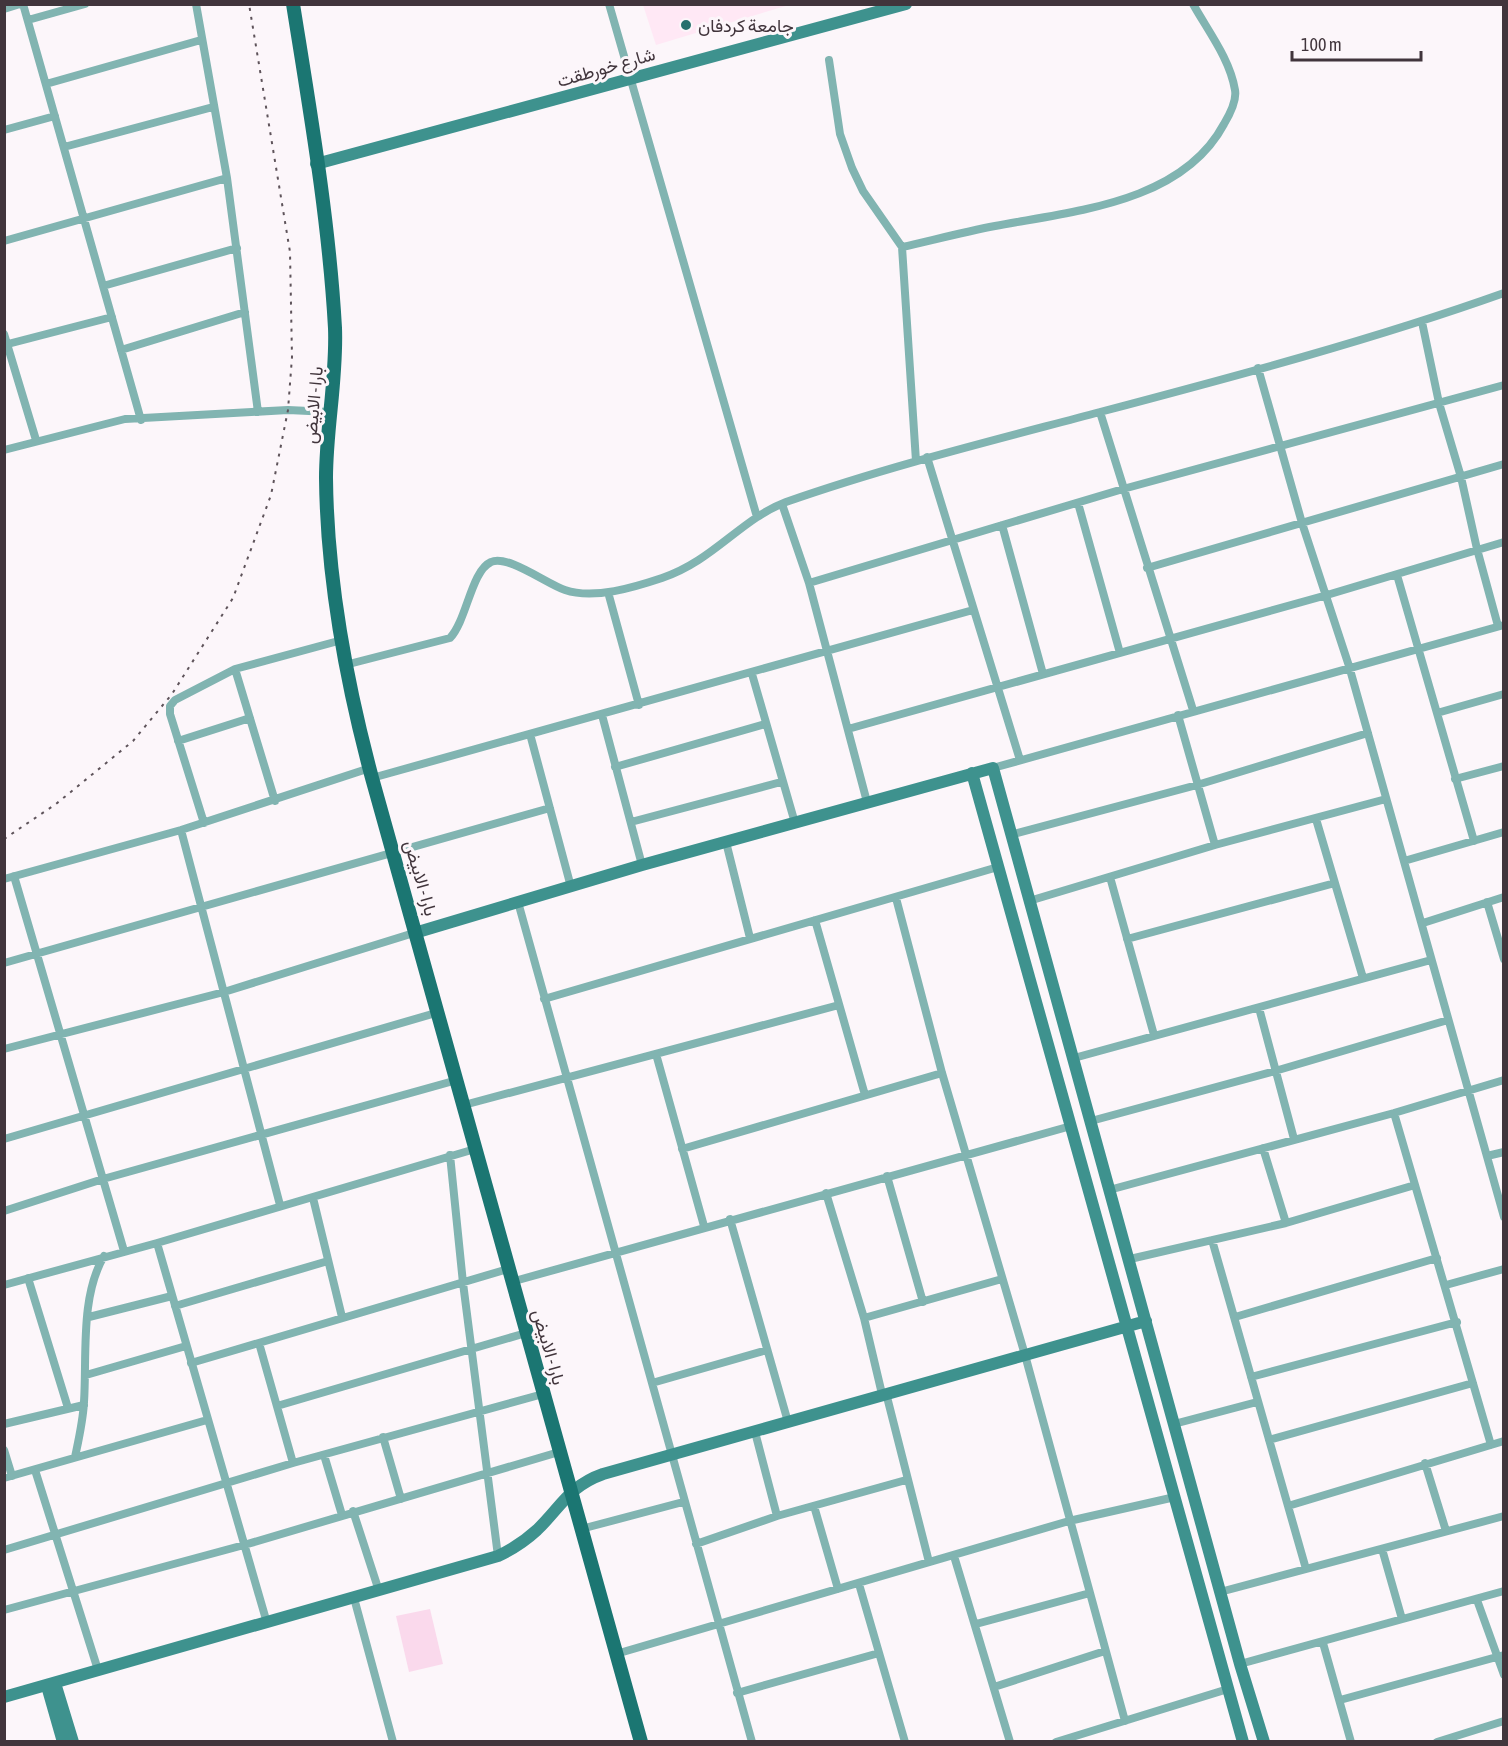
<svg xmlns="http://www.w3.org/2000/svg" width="1508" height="1746" font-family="'Asap Condensed',Vazirmatn,sans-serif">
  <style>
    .built { fill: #ffe8f5 }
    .green { fill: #fad9ec }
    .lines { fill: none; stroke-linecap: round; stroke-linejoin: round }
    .street { stroke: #81b4b1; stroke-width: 8 }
    .secondary { stroke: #3e928e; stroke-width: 12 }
    .primary { stroke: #1b7672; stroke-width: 14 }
    .rail { stroke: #5e535a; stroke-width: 2; stroke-dasharray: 3 6; stroke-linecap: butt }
    .poi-dot { fill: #26706d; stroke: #fcf6fa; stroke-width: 2 }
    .labels { text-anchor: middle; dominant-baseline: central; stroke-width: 6; stroke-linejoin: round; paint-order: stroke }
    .poi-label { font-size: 18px; fill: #41353c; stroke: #fcf6fa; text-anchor: start }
    .street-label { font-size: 18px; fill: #41353c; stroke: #fcf6fa }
  </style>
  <rect width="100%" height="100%" fill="#fcf6fa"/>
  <path class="built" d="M643,5V4L789,5L656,45Z"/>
  <path class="green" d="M430,1609L443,1664L409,1672L396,1616Z"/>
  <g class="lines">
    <path class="street" d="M23,4L141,420
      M196,4L227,178L258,412
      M609,4L757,517
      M4,9L20,4
      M28,20L85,4
      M829,60L840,134L852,168L863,191L902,247L916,461
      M46,84L201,40
      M4,130L55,116
      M64,147L213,107
      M4,241L227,178
      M902,247C933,240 964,232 995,226C1074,211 1182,203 1224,124C1230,114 1237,101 1235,90C1230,59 1208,31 1193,4
      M103,286L237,248
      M1422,322L1439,403L1461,477L1477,549L1498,626
      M4,334L36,440
      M4,345L112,317
      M121,350L245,312
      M1258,368L1302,523L1349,666L1504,1217
      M1100,412L1193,710
      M4,450L125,419L288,410L330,412
      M927,457L1020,760
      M1078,503L1120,653
      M782,504L809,583L867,802
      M1002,525L1043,674
      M1147,568L1504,464
      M1397,575L1474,841
      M809,583L1123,489L1504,385
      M608,592L639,705
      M345,665L450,638C467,620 471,571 491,562C507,554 547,584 565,590C594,600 635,587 662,578C713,561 741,519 786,502C889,466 995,440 1100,412C1236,376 1372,340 1504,293
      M235,669L275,801
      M752,674L795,823
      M1437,713L1504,694
      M602,715L642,865
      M1178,715L1215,845
      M848,729L1327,595L1504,542
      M530,734L571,887
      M178,741L250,718
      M615,767L765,724
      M993,768L1504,625
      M372,778L973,610
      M1455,779L1504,766
      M1316,819L1363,978
      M631,822L781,782
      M204,823L170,714V706L175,700L235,669L342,640
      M181,830L280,1205
      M1010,835L1197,785L1368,733
      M726,842L750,938
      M1404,861L1504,832
      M14,876L124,1251
      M1110,877L1154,1035
      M4,879L181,830L370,768
      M896,898L942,1073L1025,1355L1125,1721
      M1029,901L1215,845L1386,799
      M518,902L752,1742
      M1487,902L1504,959
      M815,920L865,1095
      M1423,923L1504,897
      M1127,939L1335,883
      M4,963L550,808
      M544,999L998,867
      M1259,1008L1294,1139
      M4,1049L224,992L417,932
      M656,1054L704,1226
      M1074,1058L1431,960
      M464,1105L839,1005
      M1394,1113L1491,1445
      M1091,1121L1275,1071L1448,1020
      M4,1139L439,1012
      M1263,1148L1286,1223
      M682,1149L942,1073
      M450,1155L463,1283L498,1556
      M1487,1156L1504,1152
      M887,1176L923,1302
      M1109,1190L1394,1113L1504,1080
      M826,1193L864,1318L882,1394
      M313,1198L342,1317
      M4,1211L103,1179L457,1080
      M730,1219L788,1422
      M1212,1240L1306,1569
      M157,1243L267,1623
      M1130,1259L1286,1223L1415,1185
      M28,1278L68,1408
      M511,1282L1071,1126
      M4,1285L157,1243L475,1149
      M1446,1285L1504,1269
      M175,1306L328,1261
      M89,1317L172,1296
      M1235,1317L1437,1258
      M864,1318L1002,1279
      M259,1343L293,1463
      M191,1363L508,1269
      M86,1375L186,1346
      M1251,1377L1457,1322
      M652,1383L767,1350
      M886,1393L929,1562
      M277,1406L526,1333
      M4,1424L84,1405
      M1174,1424L1257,1402
      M755,1432L777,1516
      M383,1437L401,1499
      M1269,1440L1473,1383
      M4,1450L12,1476
      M324,1455L342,1515
      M75,1457C79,1438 83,1421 84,1402C87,1356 80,1297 104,1256
      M1425,1463L1446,1531
      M35,1470L98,1670
      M4,1478L207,1420
      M814,1506L838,1589
      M1288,1506L1504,1441
      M353,1511L379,1591
      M581,1529L683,1502
      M696,1544L777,1516L906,1480
      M1382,1549L1402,1619
      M4,1550L293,1463L543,1394
      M954,1556L1010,1742
      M859,1584L905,1742
      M1220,1592L1504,1516
      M354,1598L393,1742
      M1477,1600L1504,1675
      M4,1610L244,1545L559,1452
      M976,1624L1090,1593
      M1323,1643L1351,1742
      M616,1654L1069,1521L1175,1497
      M1240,1664L1504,1591
      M994,1687L1105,1651
      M737,1693L879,1653
      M1340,1700L1504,1655
      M1056,1742L1228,1689
      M1437,1742L1504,1721"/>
    <path class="secondary" d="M316,164L906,4
      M972,773L1243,1742
      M418,932L642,865L993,768L1240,1664L1264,1742
      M55,1683L73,1742
      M47,1686L63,1742
      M4,1697L498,1556C513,1549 525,1541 537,1530C561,1507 569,1486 603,1474L1146,1321"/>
    <path class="primary" d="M293,4C310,111 329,220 335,328C337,378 326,428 326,478C327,579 346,681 372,778L641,1742"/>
    <path class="rail" d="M4,839L56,804L133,741L172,694L233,598L271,495L288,410L292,357L290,252L249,4"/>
  </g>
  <circle class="poi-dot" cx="686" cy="25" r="6"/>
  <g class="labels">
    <g class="poi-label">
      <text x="698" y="25">جامعة كردفان</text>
    </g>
    <g class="street-label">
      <text transform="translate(606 67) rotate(-16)">شارع خورطقت</text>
      <text transform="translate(313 405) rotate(-85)">بارا - الابيض</text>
      <text transform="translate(421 878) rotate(74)">بارا - الابيض</text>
      <text transform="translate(549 1347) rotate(74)">بارا - الابيض</text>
    </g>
  </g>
  <rect width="1508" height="1746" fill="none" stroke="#41353c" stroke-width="12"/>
  <path d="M1292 51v9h129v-9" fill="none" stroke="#41353c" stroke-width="3"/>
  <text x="1301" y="51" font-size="18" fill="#41353c" stroke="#fcf6fa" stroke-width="4.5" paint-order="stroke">100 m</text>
</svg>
